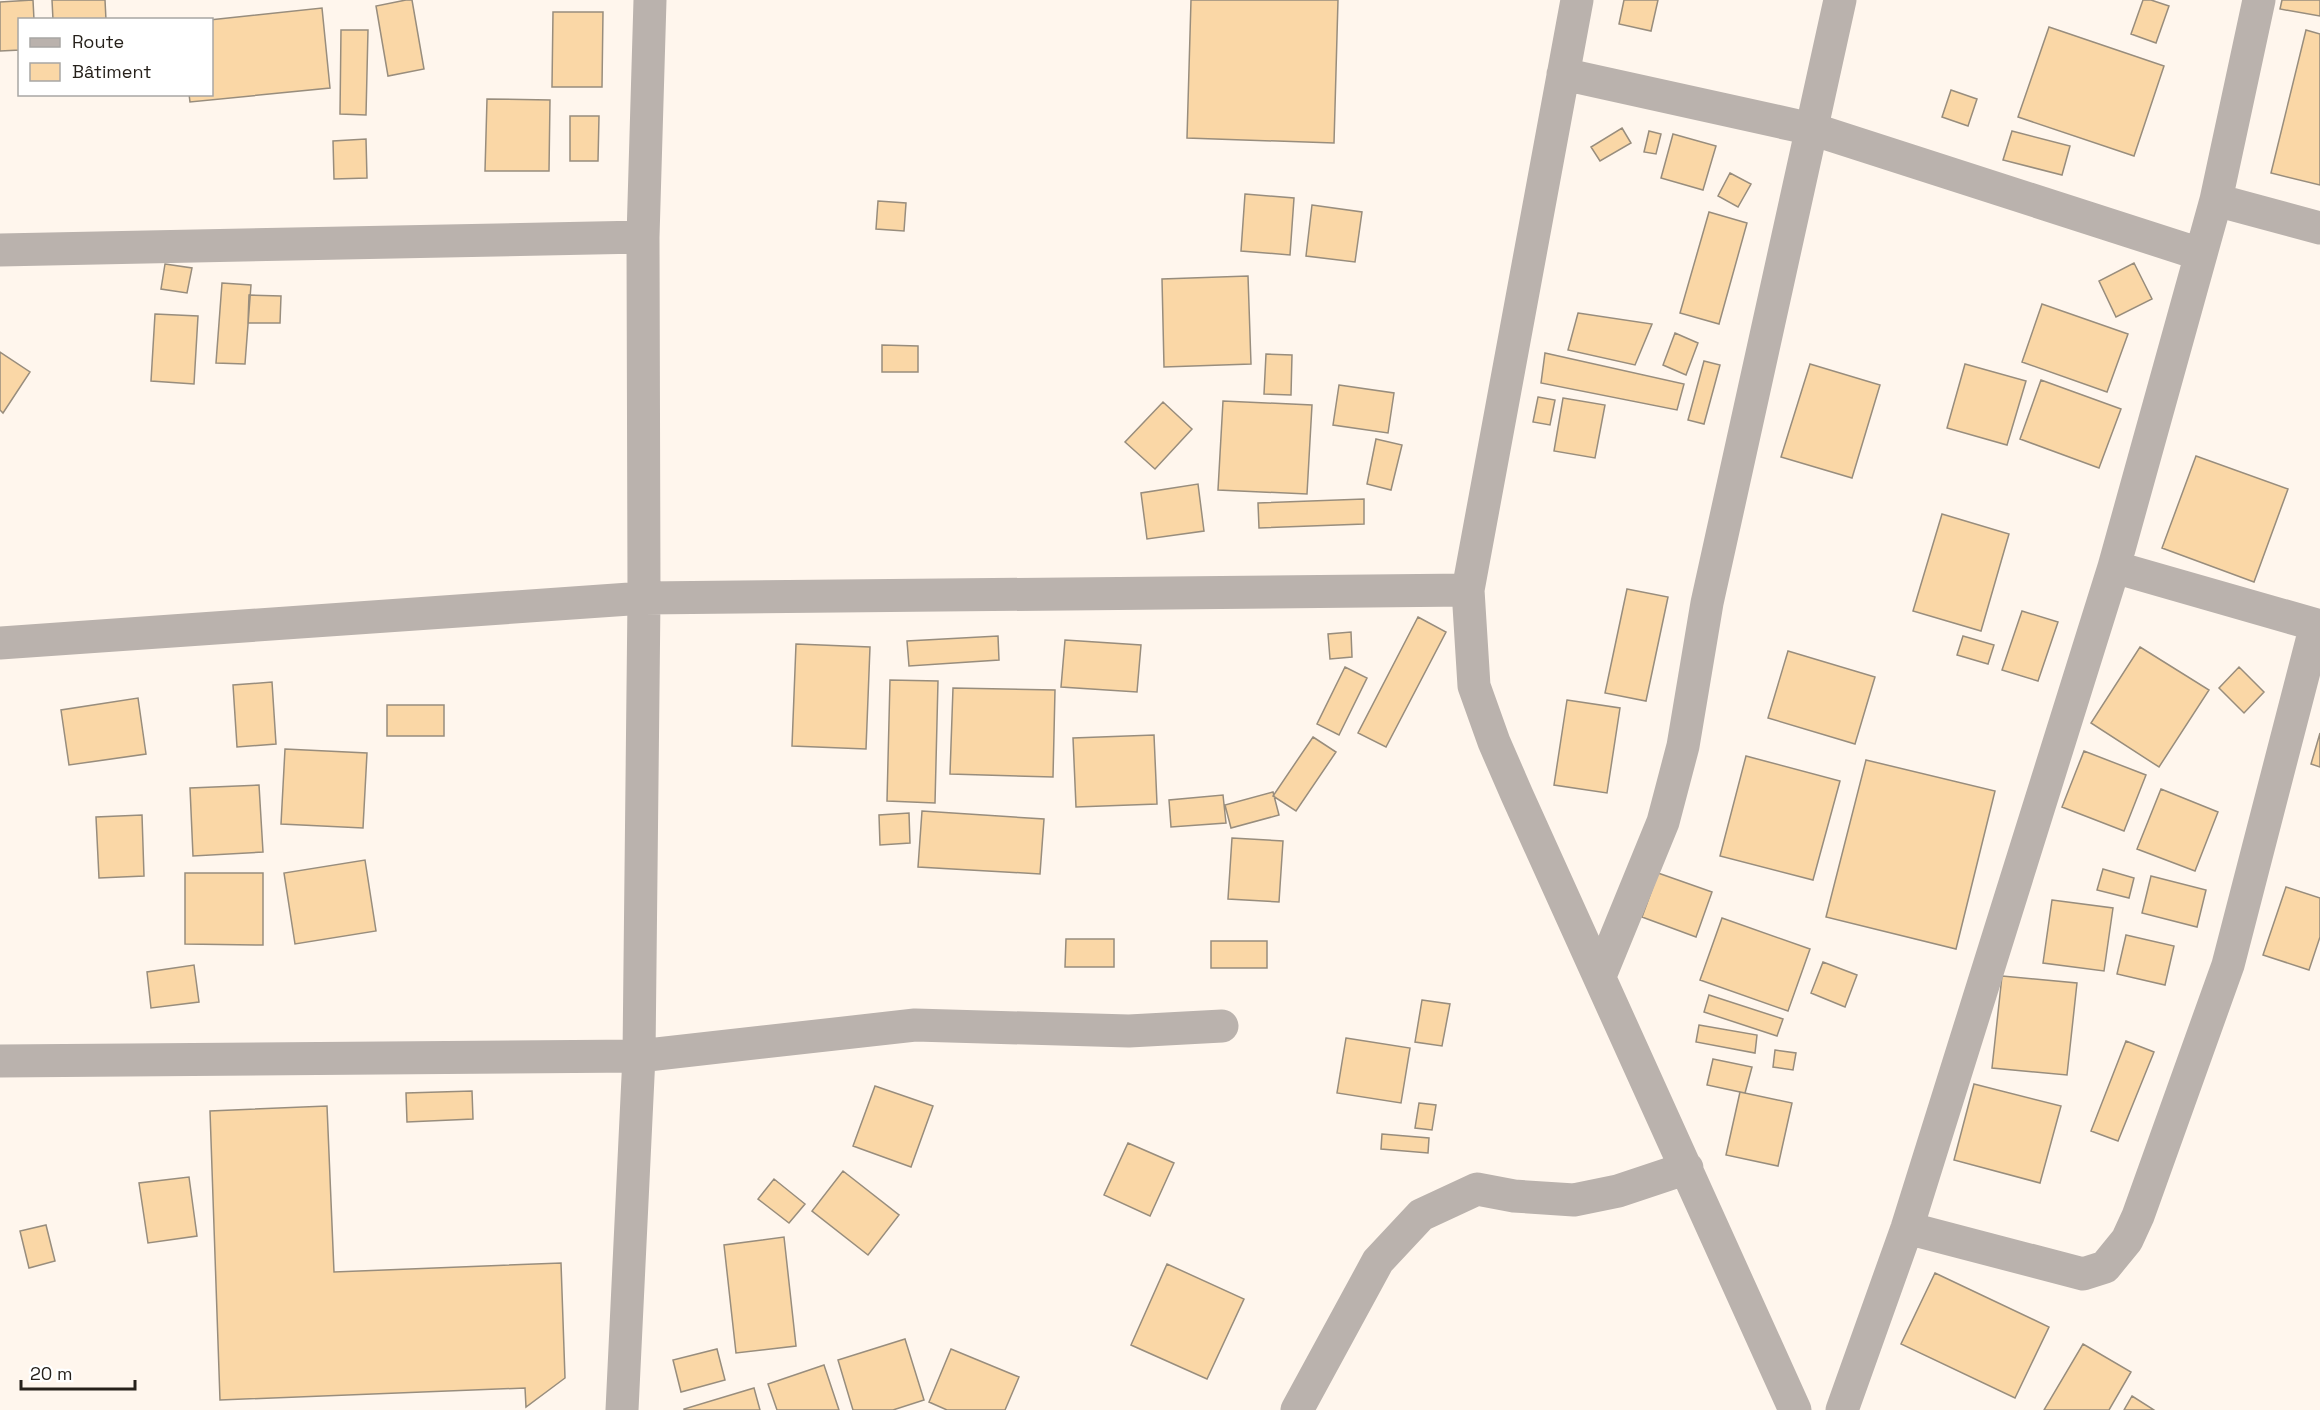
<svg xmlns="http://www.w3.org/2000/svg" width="2320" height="1410" font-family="'Space Grotesk',sans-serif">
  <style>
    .building { fill: #fad7a6; stroke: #988d7d; stroke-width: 1.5 }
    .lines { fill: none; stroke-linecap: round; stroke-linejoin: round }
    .minor { stroke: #bab2ad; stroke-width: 33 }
  </style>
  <rect width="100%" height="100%" fill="#fff6ed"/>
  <path class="building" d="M33,0L34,20H20V50L0,51V2Z
    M52,0H105L106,20H53Z
    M406,0H412L424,69L388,76L376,6Z
    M1191,0H1338L1334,143L1187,138Z
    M1624,0H1658L1651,31L1619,24Z
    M2143,0H2151L2169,6L2156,43L2131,34Z
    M2282,0H2320V16L2280,9Z
    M322,8L330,88L190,102L189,94H212V20H209Z
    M553,12H603L602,87H552Z
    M2049,27L2164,66L2134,156L2018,117Z
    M341,30H368L366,115L340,114Z
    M2306,30L2320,34V185L2271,173Z
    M1951,90L1977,99L1968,126L1942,117Z
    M487,99L550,100L549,171H485Z
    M570,116H599L598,161H570Z
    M1622,128L1631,143L1600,161L1591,147Z
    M1649,131L1661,134L1656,154L1644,152Z
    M2012,131L2070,146L2062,175L2003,160Z
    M1673,134L1716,146L1703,190L1661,178Z
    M366,139L367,178L334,179L333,141Z
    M1730,173L1751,184L1738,207L1718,196Z
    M1245,194L1294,198L1290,255L1241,251Z
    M878,201L906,203L904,231L876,229Z
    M1312,205L1362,212L1355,262L1306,256Z
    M1709,212L1747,223L1719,324L1680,313Z
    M2134,263L2152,299L2116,317L2099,281Z
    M165,264L192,268L187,293L161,289Z
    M1248,276L1251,364L1164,367L1162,279Z
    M222,283L251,285L245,364L216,363Z
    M249,295L281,296L280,323H248Z
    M2042,304L2128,334L2107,392L2022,362Z
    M1578,313L1652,324L1635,365L1568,350Z
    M155,314L198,316L194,384L151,381Z
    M1675,333L1698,343L1686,375L1663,365Z
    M882,345L918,346V372H882Z
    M0,352L30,372L3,413L0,410Z
    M1545,353L1684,384L1677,410L1541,383Z
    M1266,354L1292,355L1291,395L1264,394Z
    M1704,361L1720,365L1704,424L1688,420Z
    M1810,364L1880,385L1852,478L1781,457Z
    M1965,364L2026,381L2007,445L1947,428Z
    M2041,380L2121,409L2099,468L2020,439Z
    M1339,385L1394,393L1388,433L1333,425Z
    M1538,397L1555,400L1550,425L1533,422Z
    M1563,398L1605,405L1595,458L1554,451Z
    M1223,401L1312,405L1307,494L1218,490Z
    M1163,402L1192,429L1155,469L1125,442Z
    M1376,439L1402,445L1391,490L1367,484Z
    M2196,456L2288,489L2254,582L2162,548Z
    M1198,484L1204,531L1147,539L1141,493Z
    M1364,499V524L1259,528L1258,503Z
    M1942,514L2009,534L1981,631L1913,611Z
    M1627,589L1668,597L1646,701L1605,693Z
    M2022,611L2058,622L2038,681L2002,670Z
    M1418,617L1446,632L1386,747L1358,733Z
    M1351,632L1352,657L1330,659L1328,634Z
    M998,636L999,660L909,666L907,641Z
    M1963,636L1994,645L1988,664L1957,655Z
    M1065,640L1141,645L1137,692L1061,687Z
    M796,644L870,647L866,749L792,746Z
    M2140,647L2209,690L2159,767L2091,723Z
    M1788,651L1875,677L1855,744L1768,718Z
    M1345,667L1367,678L1339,735L1317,724Z
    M2239,667L2264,692L2244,713L2219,688Z
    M890,680L938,681L935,803L887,801Z
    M272,682L276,744L237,747L233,685Z
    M953,688L1055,690L1053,777L950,774Z
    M138,698L146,754L69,765L61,710Z
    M1567,700L1620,708L1607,793L1554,785Z
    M387,705H444V736H387Z
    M2320,733V767L2311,764Z
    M1154,735L1157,804L1076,807L1073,738Z
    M1313,737L1336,752L1296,811L1273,796Z
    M285,749L367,753L363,828L281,824Z
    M2084,751L2146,775L2124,831L2062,807Z
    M1746,756L1840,781L1813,880L1720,856Z
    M1866,760L1995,791L1956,949L1826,917Z
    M259,785L263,852L193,856L190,788Z
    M2161,789L2218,812L2195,871L2137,849Z
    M1273,792L1279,815L1231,828L1225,805Z
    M1223,795L1226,823L1171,827L1169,800Z
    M922,811L1044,819L1040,874L918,867Z
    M909,813L910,843L880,845L879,815Z
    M142,815L144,876L99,878L96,817Z
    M1232,838L1283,841L1279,902L1228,899Z
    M365,860L376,931L295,944L284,873Z
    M2103,869L2134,878L2129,898L2097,890Z
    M185,873H263V945L185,944Z
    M1658,873L1712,892L1696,937L1642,917Z
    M2151,876L2206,890L2197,927L2142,913Z
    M2286,887L2320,898V937L2309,970L2263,955Z
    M2052,900L2113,908L2104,971L2043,963Z
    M1722,918L1810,949L1788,1011L1700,980Z
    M2126,935L2174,946L2165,985L2117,974Z
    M1066,939H1114V967H1065Z
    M1211,941H1267V968H1211Z
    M1823,962L1857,975L1845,1007L1811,993Z
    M194,965L199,1002L151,1008L147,972Z
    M2002,976L2077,983L2067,1075L1992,1068Z
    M1709,995L1783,1019L1777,1036L1704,1012Z
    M1422,1000L1450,1004L1442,1046L1415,1042Z
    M1699,1025L1757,1035L1755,1053L1696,1042Z
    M1346,1038L1410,1048L1401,1103L1337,1093Z
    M2126,1041L2154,1052L2118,1141L2091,1131Z
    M1775,1050L1796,1053L1793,1070L1773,1067Z
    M1713,1059L1752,1067L1745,1093L1707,1085Z
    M1974,1084L2061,1106L2040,1183L1954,1160Z
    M875,1086L933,1106L911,1167L853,1146Z
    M472,1091L473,1119L407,1122L406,1093Z
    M1740,1092L1792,1103L1778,1166L1726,1155Z
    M1419,1103L1436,1105L1432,1130L1415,1128Z
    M327,1106L334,1272L561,1263L565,1378L526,1407L525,1388L220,1400L210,1111Z
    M1382,1134L1429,1138L1428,1153L1381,1149Z
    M1128,1143L1174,1163L1150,1216L1104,1195Z
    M843,1171L899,1215L868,1255L812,1211Z
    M189,1177L197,1236L148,1243L139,1183Z
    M774,1179L805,1204L789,1223L758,1199Z
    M46,1225L55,1261L29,1268L20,1231Z
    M784,1237L796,1346L736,1353L724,1245Z
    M1167,1264L1244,1299L1207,1379L1131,1345Z
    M1935,1273L2049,1327L2015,1398L1901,1344Z
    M905,1339L924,1400L893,1410H853L838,1360Z
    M2083,1344L2131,1372L2109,1410H2044Z
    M717,1349L725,1380L681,1392L673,1360Z
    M951,1349L1019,1377L1005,1410H947L929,1402Z
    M824,1365L839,1410H777L768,1384Z
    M754,1388L760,1410H684V1409Z
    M2132,1396L2154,1410H2124Z"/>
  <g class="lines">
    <path class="minor" d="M1577,0L1468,590L1474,686L1494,742L1517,795L1795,1410
      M1563,74L1812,129L2200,254
      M2216,200L2320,228
      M0,250L643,237
      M2114,567L2320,626
      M0,643L644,598L1468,590
      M1600,976L1663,822L1683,746L1707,603L1840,0
      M0,1061L639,1056L915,1025L1129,1031L1222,1026
      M1907,1228L2083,1274L2105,1267L2127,1240L2138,1216L2228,965L2316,625
      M622,1410L639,1056L644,598L643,237L650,0
      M1297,1410L1378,1261L1421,1215L1477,1189L1514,1196L1574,1200L1618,1191L1687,1168
      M1842,1410L1907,1228L2114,567L2216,200L2259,0"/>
  </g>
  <rect x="18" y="18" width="195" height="78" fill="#ffffff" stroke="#a8a6a4" stroke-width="1.5"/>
  <rect x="30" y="38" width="30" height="9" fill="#bab2ad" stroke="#a8a6a4" stroke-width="1.5"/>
  <text x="72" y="48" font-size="18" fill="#26211b">Route</text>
  <rect x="30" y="63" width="30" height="18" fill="#fad7a6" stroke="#a8a6a4" stroke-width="1.5"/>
  <text x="72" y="78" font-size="18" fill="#26211b">Bâtiment</text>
  <path d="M21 1380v9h114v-9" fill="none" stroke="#26211b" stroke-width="3"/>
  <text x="30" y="1380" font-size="18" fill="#26211b" stroke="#ffffff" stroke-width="4.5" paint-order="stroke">20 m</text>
</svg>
